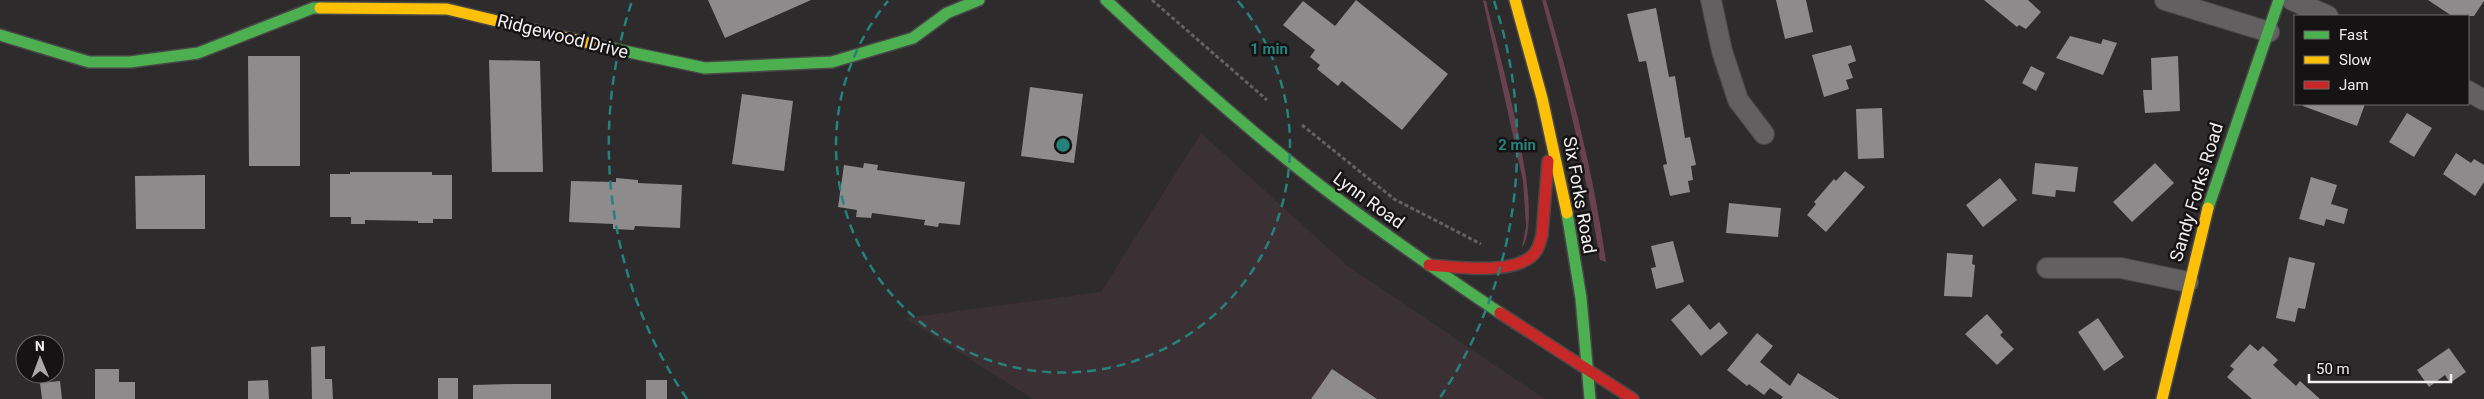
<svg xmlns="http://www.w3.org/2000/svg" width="2484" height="399" font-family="Roboto,sans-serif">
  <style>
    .built { fill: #3b3134 }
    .green { fill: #6a414f }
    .building { fill: #8e8b8c }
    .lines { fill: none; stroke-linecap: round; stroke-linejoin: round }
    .street-casing { stroke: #4a4748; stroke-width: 22 }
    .fast-casing { stroke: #4a4748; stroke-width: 14 }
    .slow-casing { stroke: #4a4748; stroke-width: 14 }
    .jam-casing { stroke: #4a4748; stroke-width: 14 }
    .path { stroke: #636262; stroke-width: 3; stroke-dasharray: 4 2.5; stroke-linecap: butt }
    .street { stroke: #626061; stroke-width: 20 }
    .fast { stroke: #4caf50; stroke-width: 11 }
    .slow { stroke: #ffc107; stroke-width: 11 }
    .jam { stroke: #c62828; stroke-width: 11 }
    .ring { fill: none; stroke: #26827b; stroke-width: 2.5; stroke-dasharray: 9 6 }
    .labels { text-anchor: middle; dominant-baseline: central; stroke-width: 5; stroke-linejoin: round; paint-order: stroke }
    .street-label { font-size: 18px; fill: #f0edee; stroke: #151314 }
    .centre { fill: #26827b; stroke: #151314; stroke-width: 2.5 }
    .ring-label { font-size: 15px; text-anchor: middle; font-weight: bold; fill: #26827b; stroke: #151314; stroke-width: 5; stroke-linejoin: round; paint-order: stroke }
  </style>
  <rect width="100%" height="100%" fill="#2d2b2c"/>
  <path class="built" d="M1201,133L1349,267L1545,399H1033L905,318L1101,292Z"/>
  <path class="green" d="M1483,0L1486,1C1497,48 1547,212 1522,248L1526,226L1523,181Z
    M1542,0H1546C1571,86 1594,174 1606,262L1600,260C1586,172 1566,86 1542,0Z"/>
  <path class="building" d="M708,0H811L725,38Z
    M1356,0L1448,74L1402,130L1342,81L1338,86L1317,69L1320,65L1310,57L1315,50L1283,25L1303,1L1335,26Z
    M1776,0H1806L1813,32L1785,39Z
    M1984,0H2028L2041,12L2026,29L2019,25L2017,27Z
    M2428,0H2484V1L2474,16H2452Z
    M1656,8L1669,77L1675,76L1685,138L1690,137L1696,165L1691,166L1693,180L1688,181L1690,192L1670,196L1663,165L1667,164L1646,61L1639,62L1627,14Z
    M2070,36L2101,44L2103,39L2117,43L2103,75L2056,58Z
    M1851,45L1856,61L1848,64L1853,78L1846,80L1849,89L1824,97L1812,55Z
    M248,56H300V166H249Z
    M2178,56L2180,111L2145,113L2143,90H2152L2151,58Z
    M489,60L540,61L543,172H492Z
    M2031,66L2045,73L2036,91L2022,83Z
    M1030,87L1083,94L1074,163L1021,156Z
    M742,94L793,101L784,171L732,164Z
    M2303,104H2365L2357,126L2303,106Z
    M1882,108L1884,158L1858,159L1856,109Z
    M2407,113L2432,128L2414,157L2389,142Z
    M2456,153L2471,163L2474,159L2484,165V182L2475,196L2443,174Z
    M864,163L878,165L877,170L965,182L960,225L939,223L938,227L924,225L925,220L872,213L871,218L856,217L857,210L838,207L844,165L863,168Z
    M2035,163L2078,167L2075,192L2056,190L2055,197L2032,194Z
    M2155,163L2174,183L2132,222L2113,202Z
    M1845,171L1865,187L1826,232L1807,215L1816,204L1814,202L1834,179L1836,181Z
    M350,172H432V175H452V219H433V223H418V221L365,220V224H351V217H330V174H350Z
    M205,175V229H136L135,176Z
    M2311,177L2337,185L2331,204L2348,209L2344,224L2326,219L2324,226L2299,219Z
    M616,178L638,180V183L682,185L680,228L635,226L634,230L613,229V224L569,222L571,181L616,182Z
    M2000,178L2017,200L1983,227L1966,205Z
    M1729,203L1781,208L1778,237L1726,233Z
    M1673,241L1684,282L1656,289L1651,268L1656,267L1651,246Z
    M1947,253L1973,255L1972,264L1975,265L1972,297L1944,296Z
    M2289,257L2315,263L2305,309L2298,308L2295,322L2276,318Z
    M1689,304L1710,330L1719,322L1728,333L1701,356L1671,320Z
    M1987,314L2003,332L2000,335L2014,349L1997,365L1965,334Z
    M2098,318L2124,357L2104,371L2078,332Z
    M1757,333L1773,346L1760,362L1790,386L1798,373L1839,399H1781L1783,397L1770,388L1764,395L1749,384L1747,386L1727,370Z
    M2250,344L2258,351L2263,346L2278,360L2273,365L2296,386L2300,381L2320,399H2252L2227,377L2234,369L2230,366Z
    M325,346V379H332L333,399H312L311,347Z
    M2449,348L2466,372L2450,383L2445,375L2429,387L2417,370Z
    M95,369H119V382H135V399H95Z
    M1332,369L1377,399H1311Z
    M438,378H458V399H438Z
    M268,380L269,399H248V381Z
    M646,380H667V399H646Z
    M60,381L62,399H42L40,383Z
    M514,384H551V399H473V385Z"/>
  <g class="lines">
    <g class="street-casing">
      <path id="street" d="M1711,0L1722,51L1738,100L1764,134
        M2165,0L2269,32
        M2292,0L2328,16
        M2468,91L2484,100
        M2047,268H2121L2188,282"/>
    </g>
    <g class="fast-casing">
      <path id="fast" d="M1106,0C1167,57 1229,113 1294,165C1360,218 1430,266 1500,313
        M0,35L89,62H130L198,53L313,8H320
        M605,47L705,68L832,62L913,38L947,13L979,0
        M2208,208L2279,0
        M1567,213L1581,298L1590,399"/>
    </g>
    <g class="slow-casing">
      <path id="slow" d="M1515,0L1542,98L1567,213
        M320,8L447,9L605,47
        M2162,399L2208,208"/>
    </g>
    <g class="jam-casing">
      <path id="jam" d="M1429,265C1456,267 1510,275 1532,256C1538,251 1540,242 1542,235L1548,161
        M1500,313L1633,399"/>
    </g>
    <path class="path" d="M1152,0L1267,100
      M1302,125L1394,199L1481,244"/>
    <use href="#street" class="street"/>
    <use href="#fast" class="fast"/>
    <use href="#slow" class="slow"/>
    <use href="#jam" class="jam"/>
  </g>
  <g class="ring">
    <path d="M1238 1A227 227 0 1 1 888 1"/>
    <path d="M687 399A454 454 0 0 1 632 1M1494 1A454 454 0 0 1 1439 399"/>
  </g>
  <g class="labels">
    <g class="street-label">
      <text transform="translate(563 36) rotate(14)">Ridgewood Drive</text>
      <text transform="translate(2196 192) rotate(-73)">Sandy Forks Road</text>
      <text transform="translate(1580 195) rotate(80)">Six Forks Road</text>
      <text transform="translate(1369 200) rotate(36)">Lynn Road</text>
    </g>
  </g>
  <circle cx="1063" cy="145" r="8" class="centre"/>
  <g class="ring-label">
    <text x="1269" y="54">1 min</text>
    <text x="1517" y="150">2 min</text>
  </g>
  <rect x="2294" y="15" width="175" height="90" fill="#151314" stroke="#6d6a6b"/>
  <rect x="2304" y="31" width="25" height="8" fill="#4caf50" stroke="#6d6a6b"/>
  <text x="2339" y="40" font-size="15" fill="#f0edee">Fast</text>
  <rect x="2304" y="56" width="25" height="8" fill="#ffc107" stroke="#6d6a6b"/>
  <text x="2339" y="65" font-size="15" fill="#f0edee">Slow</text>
  <rect x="2304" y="81" width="25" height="8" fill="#c62828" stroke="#6d6a6b"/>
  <text x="2339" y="90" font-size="15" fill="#f0edee">Jam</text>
  <g transform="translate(40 359) rotate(359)"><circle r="24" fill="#151314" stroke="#6d6a6b"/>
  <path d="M0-4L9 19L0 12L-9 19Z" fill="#aca9aa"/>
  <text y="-8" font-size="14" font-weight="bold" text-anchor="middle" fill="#f0edee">N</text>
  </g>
  <path d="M2309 374v8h142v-8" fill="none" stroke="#f0edee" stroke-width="2.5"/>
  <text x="2316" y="374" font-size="15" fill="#f0edee" stroke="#151314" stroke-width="4" paint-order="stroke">50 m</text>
</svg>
